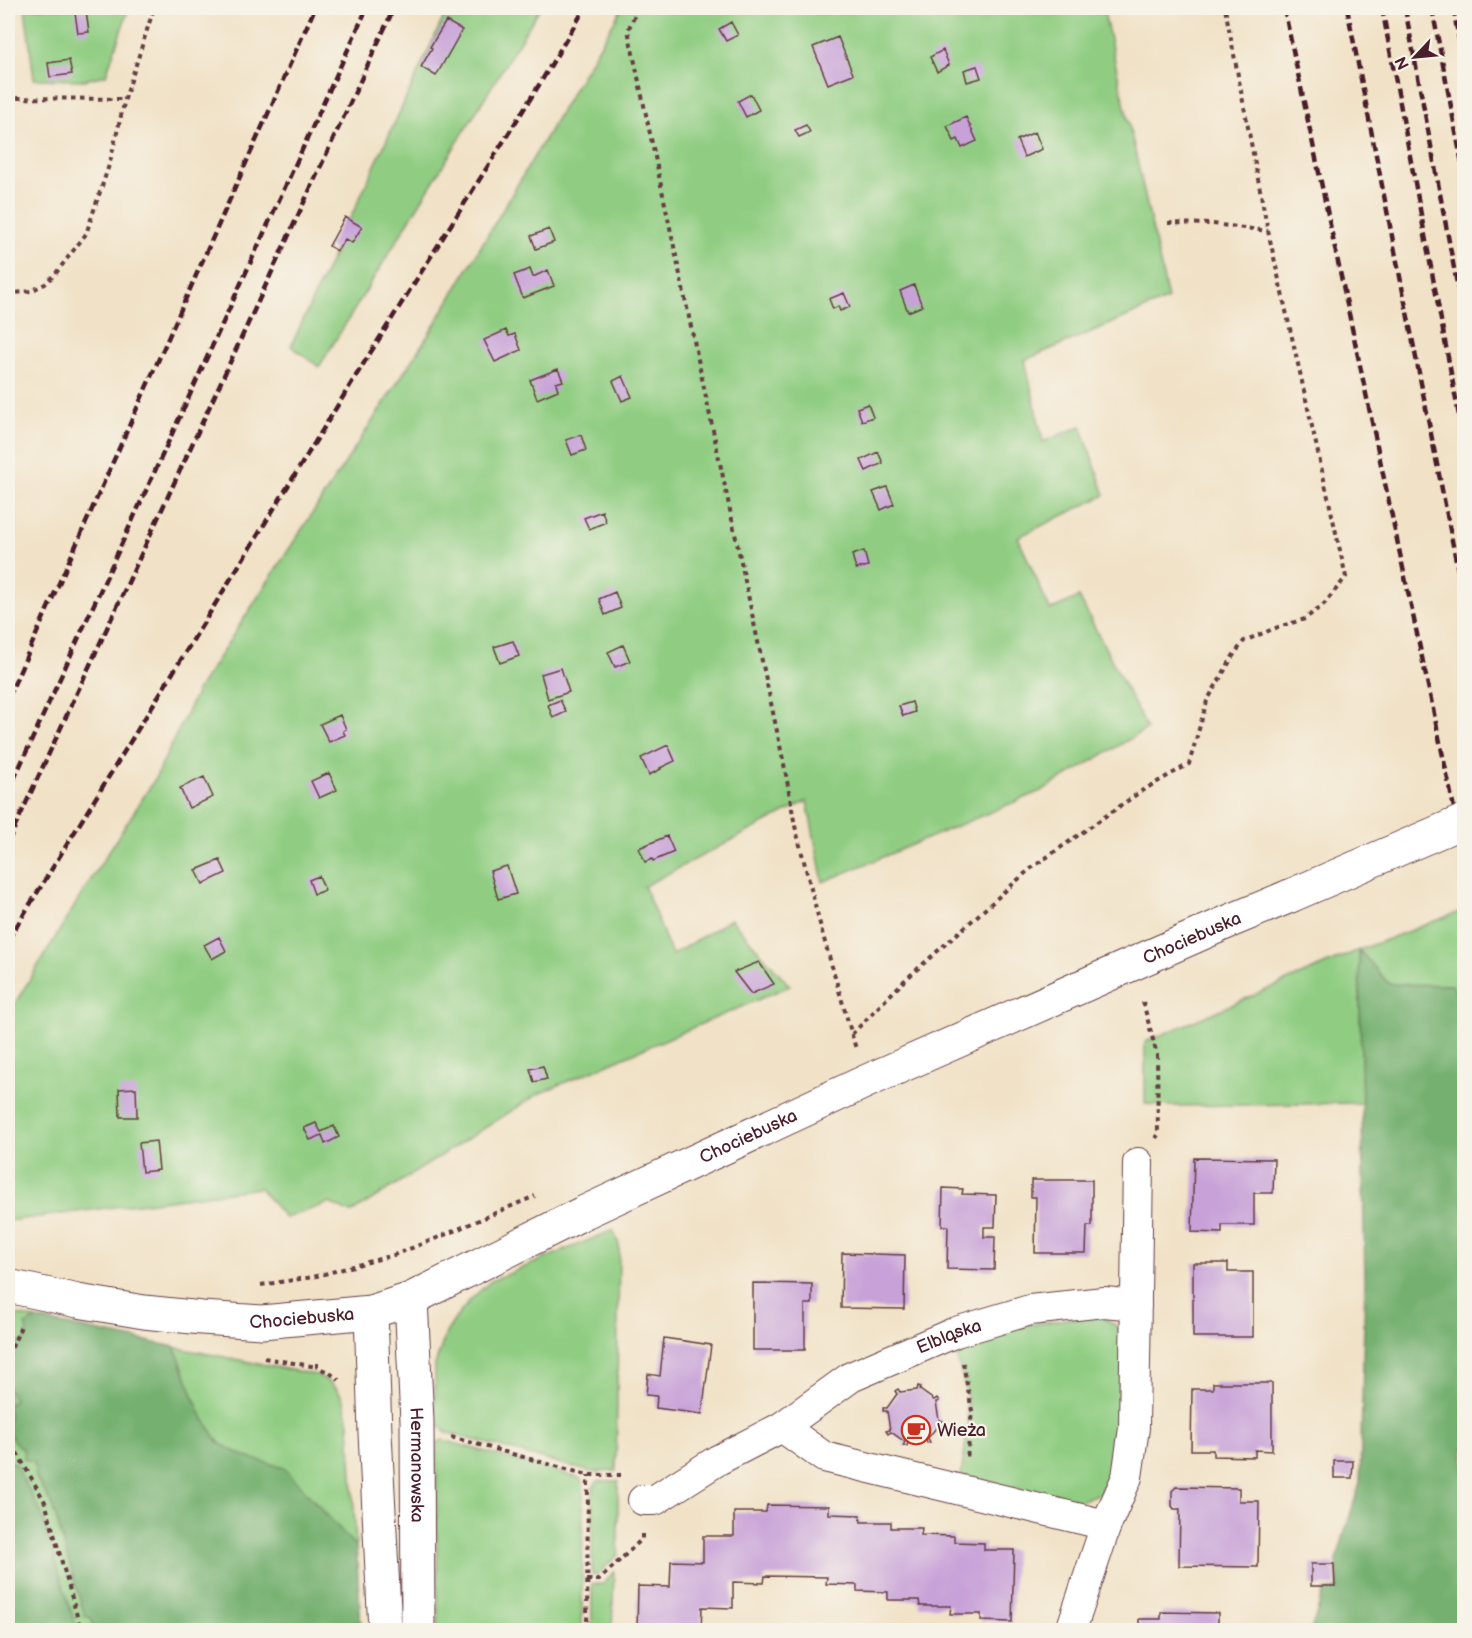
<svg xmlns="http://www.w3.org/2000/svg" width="1472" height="1638" font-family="'Balsamiq Sans',sans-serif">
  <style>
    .green { fill: #90cd82; stroke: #6d7656; stroke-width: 1.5 }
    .forest { fill: #74b070; stroke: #5f684e; stroke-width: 1.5 }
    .building { fill: #c7a1d8 }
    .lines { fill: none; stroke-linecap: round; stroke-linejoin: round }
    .street-casing { stroke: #633c42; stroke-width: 32 }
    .secondary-casing { stroke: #633c42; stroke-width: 35 }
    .path { stroke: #633c42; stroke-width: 4; stroke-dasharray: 4.5 4.5; stroke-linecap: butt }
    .street { stroke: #fff; stroke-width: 30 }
    .secondary { stroke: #fff; stroke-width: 33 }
    .rail { stroke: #4a1f2b; stroke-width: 4.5; stroke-dasharray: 9 4.5; stroke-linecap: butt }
    .secondary-bridge-casing { stroke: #633c42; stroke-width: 35; stroke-linecap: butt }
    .secondary-bridge { stroke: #fff; stroke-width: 33 }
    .labels { text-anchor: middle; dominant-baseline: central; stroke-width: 4.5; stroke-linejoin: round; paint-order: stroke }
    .street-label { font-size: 18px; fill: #4a1f2b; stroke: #f7f3e8 }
    .poi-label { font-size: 18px; fill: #4a1f2b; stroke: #f7f3e8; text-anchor: start }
  </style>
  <rect width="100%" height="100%" fill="#f7f3e8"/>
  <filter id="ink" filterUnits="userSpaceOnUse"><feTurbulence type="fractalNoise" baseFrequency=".0167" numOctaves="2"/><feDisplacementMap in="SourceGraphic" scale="12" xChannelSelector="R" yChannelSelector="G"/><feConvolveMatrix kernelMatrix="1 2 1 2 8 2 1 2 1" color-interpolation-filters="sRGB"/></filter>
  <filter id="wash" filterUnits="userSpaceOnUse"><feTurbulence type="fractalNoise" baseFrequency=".008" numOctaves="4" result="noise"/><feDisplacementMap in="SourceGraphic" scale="24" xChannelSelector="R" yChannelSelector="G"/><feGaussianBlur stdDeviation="1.35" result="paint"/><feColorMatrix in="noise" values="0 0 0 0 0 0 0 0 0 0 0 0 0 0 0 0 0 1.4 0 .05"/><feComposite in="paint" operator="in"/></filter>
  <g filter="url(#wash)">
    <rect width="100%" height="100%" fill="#f1e2c7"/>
    <path class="green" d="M25,8H129L106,75L84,80L34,79Z
      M448,8H540L319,367L291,346Z
      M622,8H1103L1168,299L1025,360L1043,442L1081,426L1105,495L1018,537L1050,610L1079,597L1147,729L1041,791L823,882L807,801L644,886L672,955L731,919L790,986L538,1094L351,1213L329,1203L285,1218L260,1188L8,1221V1015L83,892L155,779L198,689L431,331Z
      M1459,912L1464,942V1008L1452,985L1389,984L1359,951L1362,1103L1171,1106L1145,1104V1042L1359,950Z
      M613,1230L619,1245L616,1471L591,1472L445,1432L435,1420V1365L446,1333L455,1319L471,1299L491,1281Z
      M8,1313L85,1330L317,1375C342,1387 344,1399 349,1424L361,1630H8Z
      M1098,1314L1118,1327L1127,1346L1119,1470L1098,1494L1076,1502L961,1476L968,1426L966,1390L954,1347L989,1331Z
      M443,1440L579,1478L583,1482L582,1630H438L436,1443Z
      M598,1481H618V1555L597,1575H592L593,1487Z
      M614,1572L612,1630H592V1584H603Z"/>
    <path class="forest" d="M1359,950L1389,984L1452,985L1464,1008V1630H1311L1324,1591L1338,1589L1337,1558L1360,1483L1365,1282Z
      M36,1319L175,1347L199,1411L219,1443L244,1456L284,1468L356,1547L361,1630H91L94,1628L91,1618L85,1616L52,1505L34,1474L36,1472L34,1462L24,1459L23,1449C11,1442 5,1429 9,1416L8,1406L14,1400L10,1391L8,1390V1358L15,1341L23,1342L28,1334L25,1325Z
      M8,1453L9,1461L17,1465L20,1474L40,1510L77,1630H8Z"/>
    <g id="blocks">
      <path class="building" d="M86,11L89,32L78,33L75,13Z
        M446,21L462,30L436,76L421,67L432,48L430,47Z
        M731,22L738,35L726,41L719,29Z
        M838,37L853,74L828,84L813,47Z
        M943,50L949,65L937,72L930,57Z
        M69,60L72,74L50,77L48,63Z
        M977,66L981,78L967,82L964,70Z
        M751,94L759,110L746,117L738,101Z
        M966,117L977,141L962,148L958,139L954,141L947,126Z
        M806,125L810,132L799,137L795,130Z
        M1035,132L1042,149L1024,157L1017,140Z
        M345,217L362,227L352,243L345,239L337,251L329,246Z
        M549,229L554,242L536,249L531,236Z
        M530,269L533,277L548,270L554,286L523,298L514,275Z
        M914,285L922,306L908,312L900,291Z
        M844,293L850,307L840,311L838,306L833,309L829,299Z
        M506,330L509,336L515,334L521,350L495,362L484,340Z
        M558,369L563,381L556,383L558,390L537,399L530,380Z
        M623,376L632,397L622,401L613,381Z
        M868,404L873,417L862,421L857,408Z
        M581,435L586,450L572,455L566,440Z
        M878,452L883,463L866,471L861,460Z
        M887,487L894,504L881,510L873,492Z
        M602,511L606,522L589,529L584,518Z
        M864,551L868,566L856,569L852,555Z
        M615,592L621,608L605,615L599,599Z
        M513,641L519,656L500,663L494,647Z
        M623,645L630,661L615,667L608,652Z
        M561,668L569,692L548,699L541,674Z
        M560,700L566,712L553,718L548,705Z
        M912,702L915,712L903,716L899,706Z
        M340,715L346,729L343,731L345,735L329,742L320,724Z
        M668,745L675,761L660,768L661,769L649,775L641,758Z
        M329,773L337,790L319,798L311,781Z
        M204,777L213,797L189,808L180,788Z
        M667,836L674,852L653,861L652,859L645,862L639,848Z
        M220,860L226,873L203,884L196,870Z
        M507,866L516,894L498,899L490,871Z
        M319,876L325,890L314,894L309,880Z
        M219,937L226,951L212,959L204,945Z
        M759,962L774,984L751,994L734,972Z
        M543,1066L547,1079L534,1082L530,1069Z
        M136,1088L137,1117H120L119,1089Z
        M316,1123L321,1132L334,1126L339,1137L325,1144L322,1135L310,1140L304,1128Z
        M156,1141L159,1170L142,1172L139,1143Z
        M1194,1158L1274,1159L1273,1193H1254V1225H1222V1233L1192,1232Z
        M1031,1180H1092V1226H1087L1086,1253H1035L1036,1197H1031Z
        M943,1188L963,1189L962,1194L996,1195L995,1227H984V1237H995L994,1270L947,1269L948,1226H942Z
        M842,1253L905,1255L904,1309L841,1308Z
        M1193,1263H1228V1272H1253V1337H1193Z
        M753,1283L812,1284V1304H805V1350H753Z
        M664,1338L711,1345L702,1414L656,1408L657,1396L646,1395L648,1374L660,1376Z
        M1213,1383H1272V1451L1255,1450V1457L1213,1456V1450H1191L1192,1389H1213Z
        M918,1386L921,1387L920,1390L934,1400L937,1398L939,1401L936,1402L939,1420L943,1421L942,1424H939L928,1438L930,1442L927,1443L926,1439L908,1443L907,1446H903L905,1442L891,1432L888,1434L886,1431L890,1430L887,1411H883V1408H887L897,1394L895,1391L898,1389L900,1392L917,1390Z
        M1334,1461H1353L1352,1478H1334Z
        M1176,1487L1239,1488V1501H1259L1258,1567L1179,1566L1180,1509H1174L1172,1506V1491Z
        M767,1505L829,1506V1514L860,1515L861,1522H891V1528H922L921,1535L954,1536V1542L984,1543V1550H1014L1012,1622L981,1621V1614H950L951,1606H920L919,1600H888V1592L857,1591V1585L826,1584L827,1577L765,1576L764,1583L733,1582V1608L702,1607L701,1630H637L638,1586L670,1587L671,1561L703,1562V1536H734V1512H766Z
        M1311,1564H1334L1335,1586H1311Z
        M1161,1612L1218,1613V1630H1139V1619H1161Z"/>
    </g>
  </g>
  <g filter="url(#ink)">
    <use href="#blocks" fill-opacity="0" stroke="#633c42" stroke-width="1.5"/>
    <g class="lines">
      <g class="street-casing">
        <g id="street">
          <path d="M782,1427L824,1457L1106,1525"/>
          <path id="s1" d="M643,1500H655L718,1460L782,1427L851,1377L956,1332L1030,1310L1104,1302L1136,1305"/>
          <path d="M1071,1630L1106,1525L1127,1477L1134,1428L1138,1163"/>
        </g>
      </g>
      <g class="secondary-casing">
        <g id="secondary">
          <path id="s2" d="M8,1286L78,1301L144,1312L202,1318L262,1322L371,1312L411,1299L585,1212L867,1081L1230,921L1290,896"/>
          <path id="s3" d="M411,1299L417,1421L418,1630"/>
          <path d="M371,1312L375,1433L385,1630"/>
        </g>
      </g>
      <path class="path" d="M638,8L628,30L785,769L795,826L822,932L856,1049
        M8,98L125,99
        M1168,223L1213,224L1268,231
        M8,294L31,291L45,284L56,273L86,234L110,162L125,99L154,8
        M1143,1002L1157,1055L1158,1135L1156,1138
        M852,1034L904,981L1030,869L1143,790L1189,764L1207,701L1233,656L1244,641L1278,627L1305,619L1324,604L1346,577L1268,231L1225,8
        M261,1285L313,1277L394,1255L442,1236L535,1196
        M8,1356L22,1324
        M264,1358L317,1367
        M317,1363V1367L330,1373L339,1380
        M963,1363L972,1411L967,1459
        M8,1437L45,1502L81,1630
        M451,1437L588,1475H621
        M587,1580H599L642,1539V1532
        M587,1630L588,1475"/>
      <use href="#street" class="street"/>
      <use href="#secondary" class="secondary"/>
      <path class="rail" d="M1284,8L1464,855
        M1347,8L1464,601
        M1382,8L1464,442
        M1405,8L1464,321
        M1432,8L1464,174
        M1453,8L1464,66
        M8,698L315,8
        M8,792L367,8
        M8,842L394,8
        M8,940L362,366L539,85L585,8"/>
      <g class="secondary-bridge-casing">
        <path id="secondary-bridge" d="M1290,896L1464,821"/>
      </g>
      <use href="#secondary-bridge" class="secondary-bridge"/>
    </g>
  </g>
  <defs>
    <g id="cafe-ring" transform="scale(1.5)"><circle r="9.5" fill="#f7f3e8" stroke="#c8321e" stroke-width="1.5"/><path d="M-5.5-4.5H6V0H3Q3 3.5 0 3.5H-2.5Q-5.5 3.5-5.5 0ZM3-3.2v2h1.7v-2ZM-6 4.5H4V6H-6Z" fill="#c8321e"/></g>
  </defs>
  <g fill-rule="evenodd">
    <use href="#cafe-ring" x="916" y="1430"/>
  </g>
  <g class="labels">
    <g class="street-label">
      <text stroke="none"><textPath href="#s2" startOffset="1269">Chociebuska</textPath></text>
      <text stroke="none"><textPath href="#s2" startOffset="783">Chociebuska</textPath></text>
      <text stroke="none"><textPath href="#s2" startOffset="297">Chociebuska</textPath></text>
      <text stroke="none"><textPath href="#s1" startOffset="350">Elbląska</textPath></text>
      <text stroke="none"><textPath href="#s3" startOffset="166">Hermanowska</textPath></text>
    </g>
    <g class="poi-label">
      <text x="937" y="1430">Wieża</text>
    </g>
  </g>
  <rect width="1472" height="1638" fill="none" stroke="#f7f3e8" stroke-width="30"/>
  <g transform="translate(1415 57) rotate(244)" stroke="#f7f3e8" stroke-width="4.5" paint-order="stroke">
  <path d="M0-4.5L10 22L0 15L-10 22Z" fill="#4a1f2b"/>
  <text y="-9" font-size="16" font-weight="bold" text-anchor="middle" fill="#4a1f2b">N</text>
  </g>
</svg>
